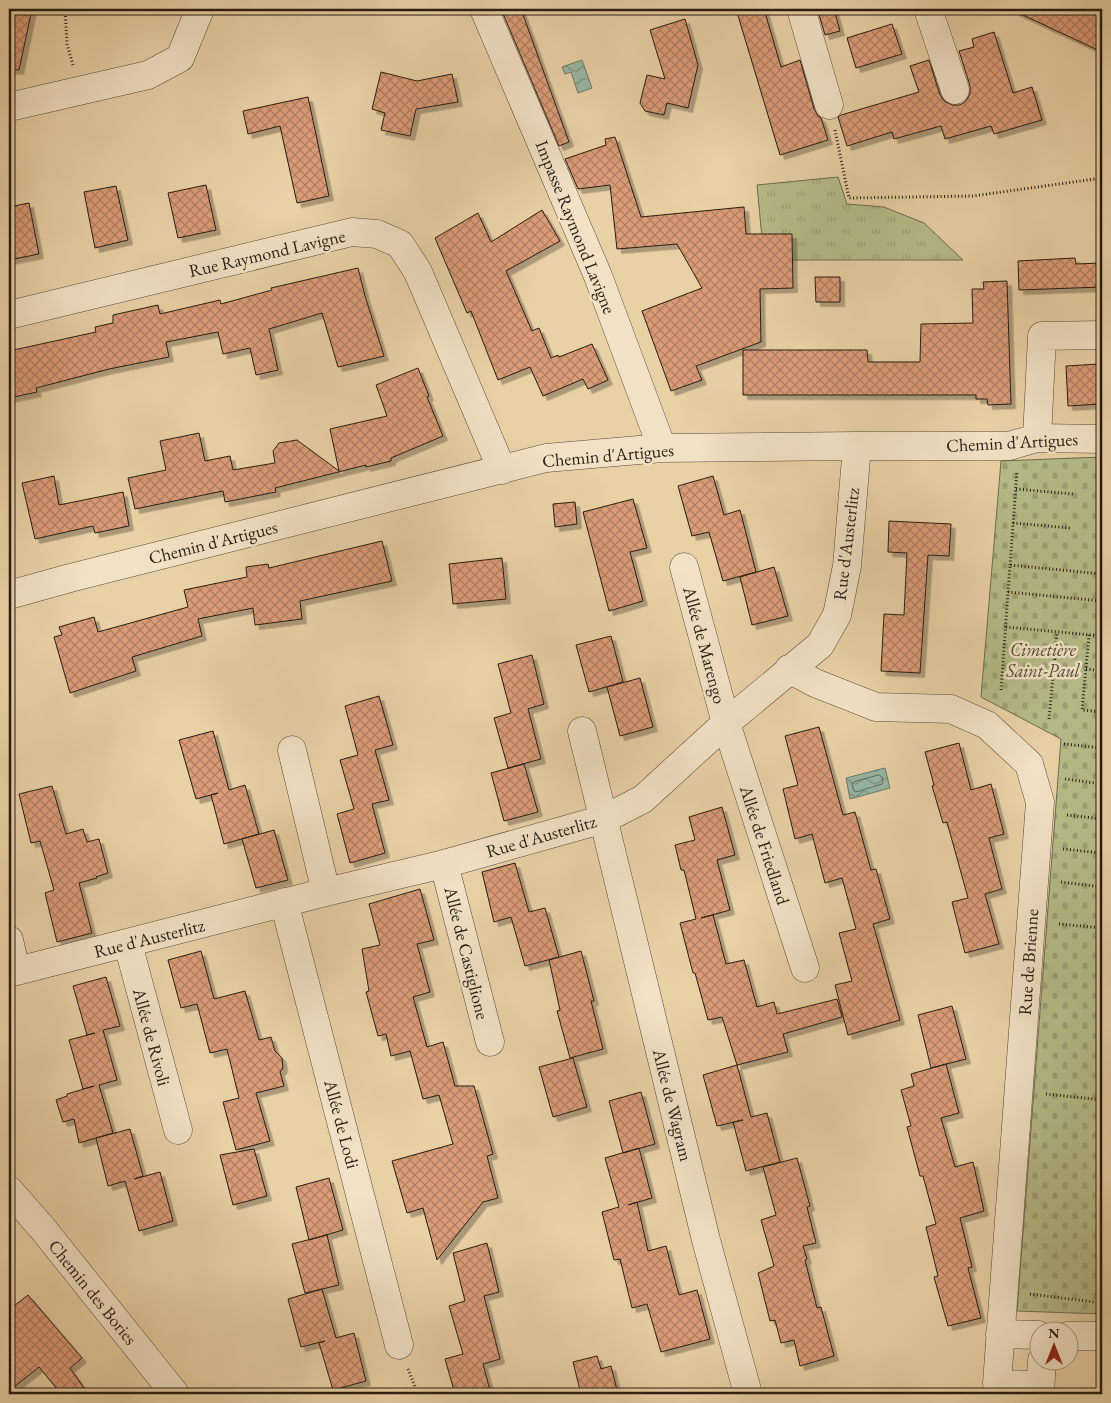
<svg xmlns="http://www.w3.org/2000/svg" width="1111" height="1403" font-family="'EB Garamond',serif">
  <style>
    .grass { fill: url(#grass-tufts); stroke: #6e6c4e }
    .cemetery { fill: url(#cemetery-stones); stroke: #6e6c4e }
    .water { fill: url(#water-waves); stroke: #6a796b }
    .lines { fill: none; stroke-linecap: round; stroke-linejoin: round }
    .shore { stroke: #5e6a5c; stroke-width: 1 }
    .building { fill: url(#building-cross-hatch); stroke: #261c13; filter: url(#shadow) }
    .minor-casing { stroke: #574938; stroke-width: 29 }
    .path { stroke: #261c13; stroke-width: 3; stroke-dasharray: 1 2.5; stroke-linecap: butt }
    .minor { stroke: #f1e1c5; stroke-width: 28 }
    .labels { text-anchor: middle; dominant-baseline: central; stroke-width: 5; stroke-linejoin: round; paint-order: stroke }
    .street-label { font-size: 18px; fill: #261c13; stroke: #f1e1c5 }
    .park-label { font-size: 18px; font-style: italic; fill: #514c36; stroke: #f1e1c5 }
  </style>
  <defs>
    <pattern id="grass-tufts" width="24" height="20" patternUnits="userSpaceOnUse" patternTransform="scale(1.25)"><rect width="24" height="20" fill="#b5bc88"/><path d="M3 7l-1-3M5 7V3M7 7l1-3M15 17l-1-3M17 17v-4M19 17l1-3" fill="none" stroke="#9ca174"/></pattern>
    <pattern id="cemetery-stones" width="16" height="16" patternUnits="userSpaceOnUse" patternTransform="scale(1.25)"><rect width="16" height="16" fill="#b5bc88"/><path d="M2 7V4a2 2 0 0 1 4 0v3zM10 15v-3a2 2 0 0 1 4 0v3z" fill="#9ca174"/></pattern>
    <pattern id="water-waves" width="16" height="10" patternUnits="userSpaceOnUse" patternTransform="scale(1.25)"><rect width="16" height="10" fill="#97b7a6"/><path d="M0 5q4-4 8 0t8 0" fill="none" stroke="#7b9486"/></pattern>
    <pattern id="building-cross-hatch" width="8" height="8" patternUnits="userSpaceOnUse" patternTransform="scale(1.25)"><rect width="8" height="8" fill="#db9c78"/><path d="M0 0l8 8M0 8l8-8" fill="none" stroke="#b17e61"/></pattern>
    <filter id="shadow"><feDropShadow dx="4.5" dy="4.5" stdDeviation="0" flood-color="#0004"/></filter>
  </defs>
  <rect width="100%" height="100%" fill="#e9d1a6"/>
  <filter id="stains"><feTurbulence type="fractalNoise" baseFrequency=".004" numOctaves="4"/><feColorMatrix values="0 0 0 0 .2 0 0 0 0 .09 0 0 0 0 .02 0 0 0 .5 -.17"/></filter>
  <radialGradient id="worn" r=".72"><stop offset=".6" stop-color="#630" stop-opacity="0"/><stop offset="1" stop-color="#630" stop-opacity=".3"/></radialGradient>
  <path class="grass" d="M838,177L847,204L884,207L924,223L963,260H764L757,185Z"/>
  <path class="cemetery" d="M1102,457V1314L1017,1311L1061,739L981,697L1001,461Z"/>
  <path class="water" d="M582,60L592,88L578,93L571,72L565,74L562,67Z
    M885,768L890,788L850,799L846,778Z"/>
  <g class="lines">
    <path class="shore" d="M879,775L882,777L883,782L882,784L856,792L854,791L852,784L854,782Z"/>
  </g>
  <path class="building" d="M9,9H32L19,70L9,69Z
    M501,9H521L569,142L559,146Z
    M736,9H764L781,67L800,60L814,109L818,116L821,118L828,140L780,155Z
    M824,9H834L840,31L825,35L818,11Z
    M1010,9H1083L1102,18V52Z
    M685,19L698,65L688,108L667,103L664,115L645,111L640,103L647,75L665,79L650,30Z
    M892,24L902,54L856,68L847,38Z
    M994,32L1013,93L1032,87L1042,120L994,134L991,126L945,139L941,126L894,139L892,132L847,146L838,117L841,115L919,92L910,66L929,60L940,95L944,101L952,105H960L966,101L970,94V86L959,51L974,47L972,39Z
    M381,72L417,81L452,74L458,102L416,109L410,136L381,130L385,113L372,109Z
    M308,97L329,196L297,203L280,126L248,134L243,111Z
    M615,137L641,217L744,207L746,234H792L793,288L760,289L761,342L696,366L702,380L671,391L642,311L702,288L677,244L617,249L610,185L578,189L565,159L606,145L605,139Z
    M206,185L216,230L178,238L168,193Z
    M116,186L128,240L95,248L84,192Z
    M29,203L39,254L9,260V207Z
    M542,210L560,241L506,271L532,331L539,328L551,358L558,355L559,357L592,344L608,380L588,389L583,379L543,396L530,367L498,380L471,311L467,313L435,238L478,213L491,242Z
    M1075,258L1076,264L1102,263V287L1019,290L1018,261Z
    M358,268L365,296L384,356L338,367L322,313L269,329L278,370L256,375L250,348L223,354L218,332L166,342L169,357L109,369L36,388L37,392L9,398V351L96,332L95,327L113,323V315L158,305L160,314L220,300L221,304L272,290L271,288Z
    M815,277H840V302H816Z
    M1007,281L1011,404L988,405L987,399H976V395H743V350H867L868,362H920L921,324L973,323L972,289H984L983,282Z
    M1099,364V372H1102V395H1100V404L1068,406L1066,366Z
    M418,368L429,396L427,397L443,436L391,458V461L366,467V465L275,488L276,492L225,502L223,491L135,509L128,478L166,470L160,441L199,433L205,461L230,456L233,470L275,463L273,451L279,443L297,440L339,471L330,429L387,416L376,385Z
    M54,476L59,505L123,492L129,526L95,533L93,526L35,539L22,483Z
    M713,476L724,515L740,510L756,572L723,581L709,532L692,536L678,486Z
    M633,499L647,548L630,552L643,601L609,611L583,512Z
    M575,502L577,524L555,527L553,504Z
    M889,521L951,524L949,556L928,555L920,673L881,671L884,614L904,615L907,553L888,552Z
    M382,541L392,581L300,601L302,619L255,625L253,608L198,619L202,636L132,657L136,671L70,693L54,637L62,635L59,627L94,617L98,632L188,607L184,590L247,577L246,567L268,564L269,568Z
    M502,558L506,599L453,604L449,564Z
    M774,567L788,616L752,625L740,577Z
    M611,636L623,682L589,692L576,645Z
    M532,655L544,704L528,709L541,759L508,768L494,718L511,713L498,664Z
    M640,678L653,727L620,736L607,687Z
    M379,696L393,745L375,750L389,800L372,804L385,853L350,863L337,814L354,809L340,760L358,755L345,706Z
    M819,727L843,815L855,812L871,870L876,869L890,919L873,924L900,1020L848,1035L835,985L852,981L839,933L856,929L842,878L825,883L812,834L795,839L783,789L798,785L785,736Z
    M213,731L229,790L245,785L259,834L224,844L211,795L218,793L196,799L179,740Z
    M959,743L971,790L991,784L1004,834L989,838L1002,889L985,894L999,944L965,953L952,902L968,898L947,822L943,823L932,786L934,785L925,752Z
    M524,764L538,812L504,821L491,773Z
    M52,786L66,834L83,829L87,842L99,839L108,873L96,877L97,878L79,883L92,933L57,942L45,893L54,890L40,841L31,843L19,794Z
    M722,807L735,855L717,860L730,910L701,918L713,915L726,964L744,960L757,1007L774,1002L777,1014L837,999L842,1017L783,1034L788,1052L737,1065L751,1117L767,1113L780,1162L746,1171L733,1122L743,1120L717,1126L703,1075L737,1065L722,1017L708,1020L695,973H693L680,923L696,919L684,870H681L675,845L695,840L689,817Z
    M274,830L288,880L256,888L242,839Z
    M515,863L529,912L545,908L559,957L525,966L511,917L494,922L482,872Z
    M420,889L434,940L417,944L430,992L413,997L427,1047L443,1042L455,1086H474L493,1154L487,1156L498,1198L483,1202L437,1260L423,1208L407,1213L392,1161L453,1144L439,1095L423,1099L410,1051L391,1056L386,1034L378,1036L366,992L369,991L362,949L380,945L369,904Z
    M201,951L214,999L245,991L259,1040L271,1037L275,1051L282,1058L283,1068L280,1072L284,1086L256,1093L270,1141L236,1150L223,1102L239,1098L227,1049L210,1053L197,1004L181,1008L168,960Z
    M581,951L594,1001H591L603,1049L570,1058L557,1011L560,1010L549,960Z
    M106,977L120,1026L103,1030L117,1080L99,1085L113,1133L79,1143L74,1119L63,1122L56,1100L67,1096V1094L94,1086L83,1089L69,1040L95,1033L87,1035L73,986Z
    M952,1006L966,1059L931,1068L918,1015Z
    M573,1058L587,1107L553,1117L539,1067Z
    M946,1064L959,1113L941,1118L955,1167L973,1162L984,1211L960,1218L972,1267L968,1268L981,1318L948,1326L934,1277L938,1276L926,1227L936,1224L923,1176H920L907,1127L911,1126L901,1090L914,1086L911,1074Z
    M641,1092L655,1144L623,1153L609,1101Z
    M130,1129L143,1176L134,1179L160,1172L173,1221L139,1231L125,1181L108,1186L96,1138Z
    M639,1148L652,1198L628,1205L637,1202L648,1251L666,1246L679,1295L697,1290L710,1339L661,1352L647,1304L632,1308L620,1259L614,1260L602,1212L619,1207L605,1158Z
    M254,1149L267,1196L233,1205L220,1155Z
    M797,1158L810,1206L807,1207L816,1243L803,1246L807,1259L805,1260L817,1308L821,1307L834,1356L800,1366L794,1340L781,1343L775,1320L770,1321L758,1273L774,1266L761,1220L776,1215L763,1167Z
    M329,1178L343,1230L309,1240L296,1187Z
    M327,1235L339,1285L305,1293L292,1244Z
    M487,1243L499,1292L484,1296L500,1359L483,1364L491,1394H455L445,1359L463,1354L449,1306L465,1301L453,1253Z
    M322,1289L336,1338L354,1333L366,1381L333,1390L319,1343L325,1341L301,1347L288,1299Z
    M28,1295L82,1358L70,1368L88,1394H69L65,1391L61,1394L39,1367L9,1391V1310Z
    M597,1356L601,1369L611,1366L618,1394H581L573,1362Z"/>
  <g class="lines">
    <g class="minor-casing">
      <path id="minor" d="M484,9L598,276L662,448
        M801,9L829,105
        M928,9L955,90
        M9,107L148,75L180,58L200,9
        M9,315L352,232L377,234L400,244L418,272L502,470
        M1037,438L1042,336L1102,335
        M684,567L726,723L805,968
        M9,595L70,578L546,458L662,448L857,446H1009L1037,438L1102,439
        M789,669L815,683L876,707L951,709L987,725L1029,764L1040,802L997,1383L1040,1386
        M582,731L706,1240L747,1390
        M292,750L326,892
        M444,864L490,1042
        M284,902L399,1345
        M9,940L16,971
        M128,944L178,1130
        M9,973L326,892L444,864L604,819L643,799L726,723L820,645L837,615L847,566L857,446
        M9,1190L43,1229L175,1394
        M1000,1334L1038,1335
        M1068,1336H1102
        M1040,1394L1042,1360"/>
    </g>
    <path class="path" d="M65,9L67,44L73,65
      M835,130L849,198L973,196L1102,178
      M1016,489L1073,494
      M1013,523L1070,528
      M1010,565L1017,471
      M1008,592L1102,601
      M1006,627L1102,636
      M1089,635L1082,710L1102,712
      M1086,669L1102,671
      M1001,690L1010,565L1102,574
      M1049,719L1057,632
      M1064,744L1102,748
      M1065,779L1102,784
      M1067,815L1102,819
      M1063,849L1102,853
      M1061,882L1102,887
      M1059,924L1102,928
      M1046,1094L1102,1100
      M1030,1294L1102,1303
      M408,1369L418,1394"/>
    <use href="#minor" class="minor"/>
  </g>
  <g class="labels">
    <g class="street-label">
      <text transform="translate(576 227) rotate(68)">Impasse Raymond Lavigne</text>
      <text transform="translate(267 253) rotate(-13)">Rue Raymond Lavigne</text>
      <text transform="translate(1012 442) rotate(-3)">Chemin d'Artigues</text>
      <text transform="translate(608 455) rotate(-5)">Chemin d'Artigues</text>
      <text transform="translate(213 542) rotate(-14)">Chemin d'Artigues</text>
      <text transform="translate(846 544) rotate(-83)">Rue d'Austerlitz</text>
      <text transform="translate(705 645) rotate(75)">Allée de Marengo</text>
      <text transform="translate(541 836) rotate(-16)">Rue d'Austerlitz</text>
      <text transform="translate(765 845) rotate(72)">Allée de Friedland</text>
      <text transform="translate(149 938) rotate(-14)">Rue d'Austerlitz</text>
      <text transform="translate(467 953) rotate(76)">Allée de Castiglione</text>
      <text transform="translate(1028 962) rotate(-86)">Rue de Brienne</text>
      <text transform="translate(152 1037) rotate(75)">Allée de Rivoli</text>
      <text transform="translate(673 1105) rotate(76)">Allée de Wagram</text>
      <text transform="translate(342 1124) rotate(75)">Allée de Lodi</text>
      <text transform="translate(93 1292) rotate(51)">Chemin des Bories</text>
    </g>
    <g class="park-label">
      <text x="1043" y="649">Cimetière<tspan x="1043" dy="21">Saint-Paul</tspan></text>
    </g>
  </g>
  <rect width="1111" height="1403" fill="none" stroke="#e9d1a6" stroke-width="30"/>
  <rect x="10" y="10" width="1091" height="1383" fill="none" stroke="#261c13" stroke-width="2.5"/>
  <rect x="15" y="15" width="1081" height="1373" fill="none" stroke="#261c13"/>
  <g transform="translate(1054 1346)"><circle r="24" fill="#f1e1c5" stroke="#a0927e"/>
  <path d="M0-4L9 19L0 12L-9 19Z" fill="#8f2418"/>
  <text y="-8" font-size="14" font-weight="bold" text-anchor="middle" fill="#261c13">N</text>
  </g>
  <rect width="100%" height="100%" filter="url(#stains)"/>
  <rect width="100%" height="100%" fill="url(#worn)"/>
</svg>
